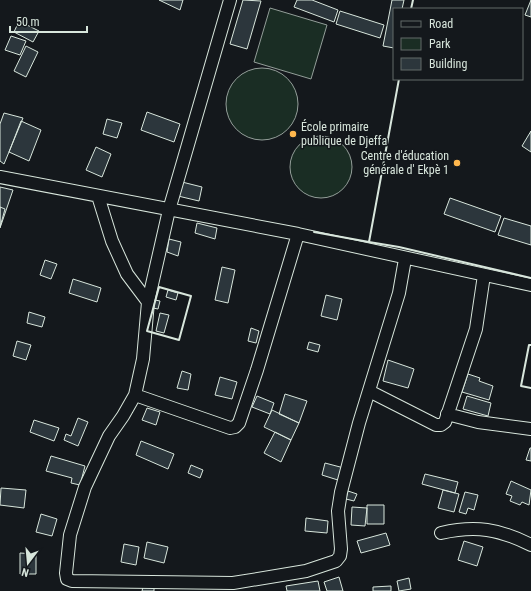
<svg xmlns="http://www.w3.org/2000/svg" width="531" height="591" font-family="'Roboto Condensed',sans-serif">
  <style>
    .green { fill: #1a2d24; stroke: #939e99 }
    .building { fill: #2c363c; stroke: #d8e6dc }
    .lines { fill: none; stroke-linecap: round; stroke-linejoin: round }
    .minor-casing { stroke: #d8e6dc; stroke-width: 14 }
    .minor { stroke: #14181c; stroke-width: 12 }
    .wall { stroke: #d8e6dc; stroke-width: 2 }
    .poi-dot { fill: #ffb74d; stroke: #14181c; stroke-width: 1.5 }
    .labels { text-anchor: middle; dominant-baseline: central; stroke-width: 3; stroke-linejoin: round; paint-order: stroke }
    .poi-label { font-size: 12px; fill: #d8e6dc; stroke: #14181c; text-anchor: start }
  </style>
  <rect width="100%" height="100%" fill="#14181c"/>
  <path class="green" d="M270,8L327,25L311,79L254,62Z
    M226 104a36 36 0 1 1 72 0a36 36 0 1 1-72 0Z
    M290 167a31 31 0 1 1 62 0a31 31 0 1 1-62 0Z"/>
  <path class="building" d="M159,0H183L180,10Z
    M243,0L261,1L247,49L230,44Z
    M297,0H312L338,10L334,22L294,7Z
    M392,0H404L402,9H394V48L383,46Z
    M531,0V17L525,15Z
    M340,11L384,25L380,38L336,24Z
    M19,21L39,31L33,42L14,32Z
    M11,36L26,41L20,55L5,50Z
    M26,46L38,52L26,77L14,71Z
    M147,112L180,124L174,142L141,130Z
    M4,113L23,118L4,164L0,161V124Z
    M107,119L122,123L117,138L103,134Z
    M21,121L41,130L29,161L9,152Z
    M531,131V152L522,146Z
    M96,147L111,154L102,177L86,170Z
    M182,182L202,187L199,201L178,196Z
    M0,187L13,190L0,228Z
    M450,198L501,216L495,232L444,214Z
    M0,207L5,209L0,227Z
    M504,218L531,226V245L498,235Z
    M197,223L217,228L215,239L195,233Z
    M169,239L181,242L178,256L167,252Z
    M45,260L57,264L51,279L40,275Z
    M222,267L235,270L228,303L215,300Z
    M73,279L101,288L97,302L69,293Z
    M168,290L178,293L176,300L166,297Z
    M326,295L342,299L337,320L321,316Z
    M155,300L160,301L158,309L153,308Z
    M29,312L45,317L42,327L27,323Z
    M160,313L169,315L164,333L156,331Z
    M251,328L259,331L256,343L248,341Z
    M17,341L31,345L26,360L13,356Z
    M309,342L320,345L318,352L307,349Z
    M388,360L414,369L408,388L383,381Z
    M182,371L191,374L188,390L177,388Z
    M468,374L480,378L479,381L493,386L489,400L462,392Z
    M220,377L237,382L232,399L215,395Z
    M285,394L307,401L299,423L279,414Z
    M257,396L274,403L270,414L252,407Z
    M467,396L491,403L488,416L463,409Z
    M147,408L160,412L156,425L142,420Z
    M272,410L299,423L291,440L264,427Z
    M78,418L88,422L78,446L64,440L66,434L71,436Z
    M34,420L59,428L54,441L30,432Z
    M275,432L291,440L281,462L264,453Z
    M141,441L174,454L168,469L136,455Z
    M530,448H531V461L526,460Z
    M51,456L85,466L80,485L71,483L72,478L46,471Z
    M325,463L344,468L341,481L322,475Z
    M191,465L203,470L200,478L188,473Z
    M425,474L458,482L455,493L422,484Z
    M511,481L531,490L529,505L522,502L520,505L510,501L512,496L506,494Z
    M1,488L26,490L24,508L0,505Z
    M443,490L459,494L454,512L438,508Z
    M348,491L357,494L354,501L346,499Z
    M465,492L478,495L474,510L468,508L466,514L459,512Z
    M367,505H384V524H367Z
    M352,507L367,508L365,526L351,525Z
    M41,514L57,519L52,536L36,532Z
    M306,518L328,521L327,533L305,531Z
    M386,533L390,545L361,553L357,541Z
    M464,541L483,547L477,566L458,560Z
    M147,542L168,547L164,563L144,558Z
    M124,544L139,547L136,565L121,562Z
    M20,553L36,554V574H20Z
    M339,577L343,591H327L324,582Z
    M409,578L411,589L399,591L397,581Z
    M318,581L320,591H287L286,586Z
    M391,586V591H373V587Z
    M143,587L154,588V591H142Z"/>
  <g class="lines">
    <g class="minor-casing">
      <path id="minor" d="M230,0L169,210L148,302L143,359L135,395L123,416L109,436L85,487L70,535L66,573L67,579L72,581L233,583L306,571L336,561L340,556L341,549L338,511L341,492L359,423L399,293L405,259
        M0,177L298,234L531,285
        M98,196L112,241L127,274L148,302
        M369,391L436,425H441L445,422L476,329L484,275
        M135,395L230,428L235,427L239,423L257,370L298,234
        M447,414L478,422L531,429
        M441,533C476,525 499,529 531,545"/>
    </g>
    <use href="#minor" class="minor"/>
    <path class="wall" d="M411,9L413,0
      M314,232L369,242L399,79
      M369,242L399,247L531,278
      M159,287L191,296L179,340L147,331Z
      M531,345H529L521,386L531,388"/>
  </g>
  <g class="poi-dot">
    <circle cx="293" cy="134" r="4"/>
    <circle cx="457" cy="163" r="4"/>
  </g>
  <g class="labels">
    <g class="poi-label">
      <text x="301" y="127">École primaire<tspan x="301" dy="14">publique de Djeffa</tspan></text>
      <text x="449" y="156" text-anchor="end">Centre d'éducation<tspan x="449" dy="14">générale d' Ekpè 1</tspan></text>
    </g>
  </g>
  <rect x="393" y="8" width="130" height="72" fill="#14181c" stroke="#626a69"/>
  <rect x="401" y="21" width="20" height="6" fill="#14181c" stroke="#626a69"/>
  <text x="429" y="28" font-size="12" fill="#d8e6dc">Road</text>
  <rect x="401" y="38" width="20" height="12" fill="#1a2d24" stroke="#626a69"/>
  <text x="429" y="48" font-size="12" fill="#d8e6dc">Park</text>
  <rect x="401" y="58" width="20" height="12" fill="#2c363c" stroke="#626a69"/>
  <text x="429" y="68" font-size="12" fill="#d8e6dc">Building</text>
  <g transform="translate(28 563) rotate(196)" stroke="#14181c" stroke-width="3" paint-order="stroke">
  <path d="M0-3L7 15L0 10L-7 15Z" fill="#d8e6dc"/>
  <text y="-6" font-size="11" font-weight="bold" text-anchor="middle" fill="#d8e6dc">N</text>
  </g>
  <path d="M10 26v6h77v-6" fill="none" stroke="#d8e6dc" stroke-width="2"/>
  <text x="16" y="26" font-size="12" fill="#d8e6dc" stroke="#14181c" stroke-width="3" paint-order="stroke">50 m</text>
</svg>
